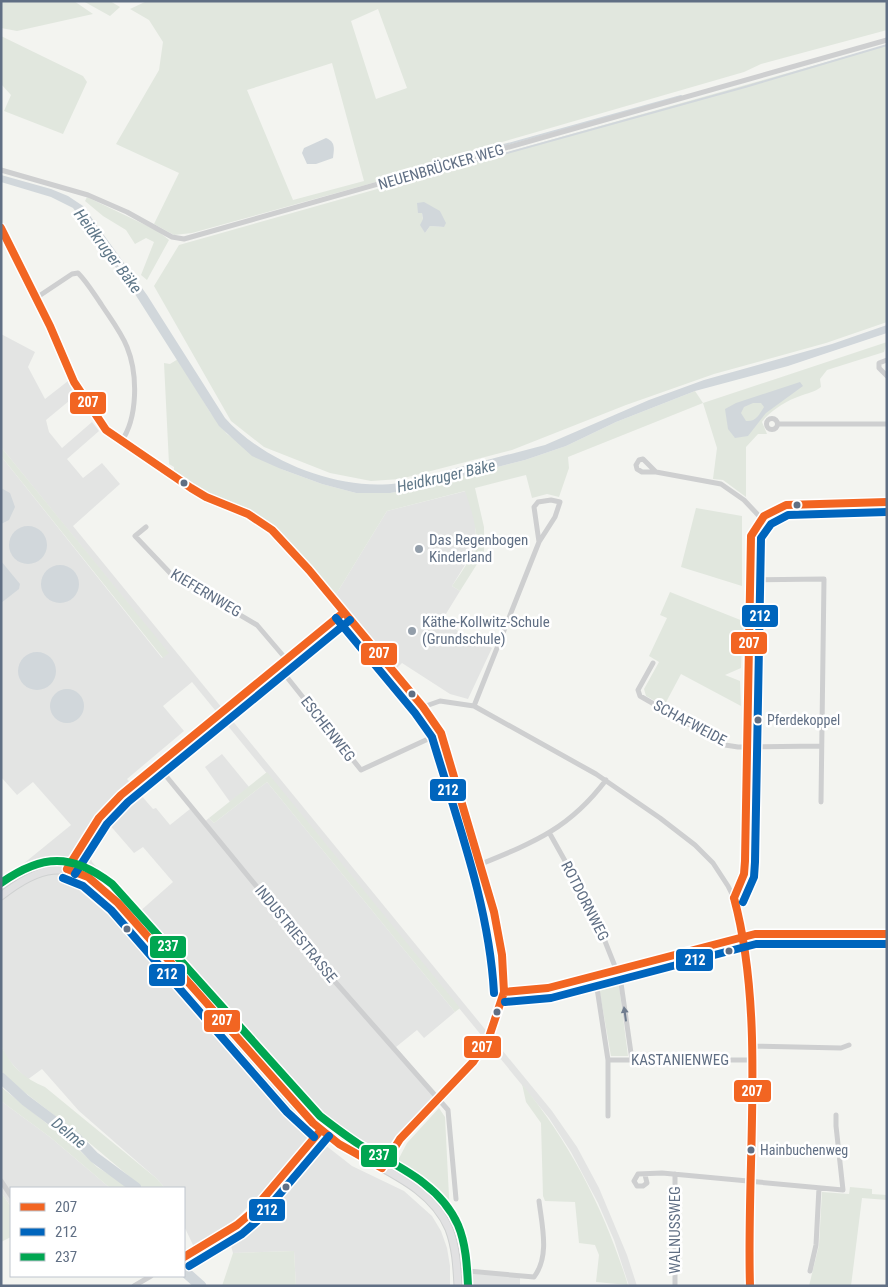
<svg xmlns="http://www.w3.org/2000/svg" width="888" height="1287" font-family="'Roboto Condensed',sans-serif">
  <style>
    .built { fill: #e3e4e3; fill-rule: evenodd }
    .green { fill: #e1e7de; fill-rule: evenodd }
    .water { fill: #d1d7db; fill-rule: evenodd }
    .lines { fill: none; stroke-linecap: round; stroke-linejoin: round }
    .stream { stroke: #d1d7db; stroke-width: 2 }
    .river { stroke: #d1d7db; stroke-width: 11 }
    .secondary-casing { stroke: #cfd1d1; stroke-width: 9 }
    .street { stroke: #cecfd0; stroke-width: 5 }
    .secondary { stroke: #e1e1e2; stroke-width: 7 }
    .bus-1-casing { stroke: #fff; stroke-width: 11 }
    .bus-2-casing { stroke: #fff; stroke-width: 11 }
    .bus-3-casing { stroke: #fff; stroke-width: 11 }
    .bus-1 { stroke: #f26522; stroke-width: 8 }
    .bus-2 { stroke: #0065bd; stroke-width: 8 }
    .bus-3 { stroke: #00a651; stroke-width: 8 }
    .oneway { fill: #707d8f }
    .bus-dot { fill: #606f84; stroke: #fff; stroke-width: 2 }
    .poi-dot { fill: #939eaa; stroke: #fff; stroke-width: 2 }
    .labels { text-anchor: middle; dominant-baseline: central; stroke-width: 5; stroke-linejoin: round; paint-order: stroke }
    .bus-label { font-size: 14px; fill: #606f84; stroke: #fff; text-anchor: start }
    .street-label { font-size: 15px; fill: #606f84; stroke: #fff }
    .poi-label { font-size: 15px; fill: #606f84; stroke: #fff; text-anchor: start }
    .water-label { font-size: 16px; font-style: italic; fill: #607889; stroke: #fff }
    .line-badge { stroke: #fff; stroke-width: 2 }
    .badge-label { font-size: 14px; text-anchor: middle; font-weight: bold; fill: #fff }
  </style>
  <rect width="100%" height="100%" fill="#f3f4f0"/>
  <path class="built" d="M1,334L35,352L28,367L45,399L68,381L75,396L46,420L49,432L62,448L92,422L99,431L67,459L83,478L102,463L120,484L73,526L552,1111L577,1147L599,1188L627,1255L637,1286H629L614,1240L598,1203L571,1152L549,1118L192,682L163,706L184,731L127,779L153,809L156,808L170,825L190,809L203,823L209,818L214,823L267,782L455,1012L424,1038L417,1030L396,1047L438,1096L396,1142L381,1169L320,1131L237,1218L194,1247L184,1226V1188H165L156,1178L79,1111L42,1069L27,1080L6,1057L1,1045V882L71,825L33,782L17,795L1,777V456L162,658L168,653L1,447ZM108,823L134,853L143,847L173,882L138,913L92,862L90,855L95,842Z
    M466,491L475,520L476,547L452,586L460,591L441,622L492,648L468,699L450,694L402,663L397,668L335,596L387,511Z
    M222,754L249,787L230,802L205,767Z
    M1,1101L50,1137L110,1188H11V1207L1,1192Z
    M320,1141L352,1166L404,1191L432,1216L441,1231L447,1248L450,1266V1286H296L294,1251L233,1253L229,1239L247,1225Z
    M462,1273L520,1277V1286H464Z"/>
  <path class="green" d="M1,1H74L93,14L17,31L1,28Z
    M83,1H110L120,7L110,16Z
    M147,1H887V30L761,64L744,72L443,159L434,166L192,233L174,235L154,224L179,173L116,144L159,70L163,42L149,20L130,9ZM378,9L407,88L376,99L351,21ZM332,63L364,181L293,200L247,90Z
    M1,36L83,76L87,82L63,134L4,111L11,95L1,84Z
    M887,45V322L826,343L714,374L626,405L512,450L400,479L371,481L330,473L264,447L231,421L154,286L179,245ZM440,211L444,227L430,226L425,233L422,213Z
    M87,197L158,231L169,240L147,280L141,275L154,242L146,238L135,244L126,230L103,216L85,201Z
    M887,342L884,352L827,370L820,379L821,387C814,393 803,394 795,398C784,402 768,413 762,422L767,434H758L746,447V497L723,480L713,479L717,448L703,403L568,457L569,468L559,497L547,494L532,498L526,475L475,488L484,527V553L460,591L452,586C481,545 481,539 465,491L387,511L335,596L274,527L263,518L211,494L174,472V467L169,464L164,363L170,364L178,359L210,412L227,434L281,469L322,484L356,493H390L408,490L525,460L566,446L616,422L695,391L703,403Z
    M1,447L169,653L163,658L1,456Z
    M696,508L742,516V586L681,567Z
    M670,592L743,621L741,668L725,675L740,681L741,706L681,674L664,706L646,696L644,689L659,662L649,656L667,618L660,615Z
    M267,772L460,1008L455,1012L267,782L214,823L209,818Z
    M618,978L628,1056H611L598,982Z
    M1,1045C10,1066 25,1079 45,1087L156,1178L165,1188H143L80,1135L6,1078L1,1071Z
    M522,1084C571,1144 605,1211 628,1285L596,1282L599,1255L595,1245L579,1243L575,1202L545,1201L543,1196L541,1123L526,1102Z
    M1,1087L75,1146L97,1167L131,1188H110L50,1137L1,1101Z
    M439,1108L445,1117L450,1216L434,1193L396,1164L407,1143Z
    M850,1187L872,1189V1194L887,1195V1200L862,1198L851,1286H809L819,1245L822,1192L849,1194Z
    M1,1192L11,1207V1237L1,1242Z
    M294,1251L296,1286H222L233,1253Z"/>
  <path class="water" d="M326,138C336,142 334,149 333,158L316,164H307L302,153L304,148Z
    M1,175L51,189L68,196L83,206L147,295L225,418C264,462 341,492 399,483L545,445L649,400L704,380L832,344L887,325V333L788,366L695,391L616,422L566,446L525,460L408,490L390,493H356L322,484L281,469L252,456L242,447L219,426L210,412L135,294L73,208L51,197L1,182Z
    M424,202L440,211L446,223L444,227L430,226L425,233L420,225L423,219L422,213H418L417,203Z
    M800,382L803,386L766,413L748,436L735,438L728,429L725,409L736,403ZM753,403H761L764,407C759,415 756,422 746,421L741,413L744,407Z
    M1,488L10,493L15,507L9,520L1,524Z
    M9 545a19 19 0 1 1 38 0a19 19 0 1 1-38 0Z
    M1,561L20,584L19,589L1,603Z
    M41 584a19 19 0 1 1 38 0a19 19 0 1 1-38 0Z
    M18 671a19 19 0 1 1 38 0a19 19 0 1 1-38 0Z
    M50 706a17 17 0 1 1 34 0a17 17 0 1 1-34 0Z"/>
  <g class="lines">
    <path class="stream" d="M450,160L681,96
      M457,167L745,87L887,45"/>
    <path class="river" d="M1,1078L25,1100L77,1139L94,1157L136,1188
      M184,1271L201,1286"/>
    <g class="secondary-casing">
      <path id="secondary" d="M67,869L99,818L121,795L344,612
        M1,896C39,866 67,859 105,891L313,1123C322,1130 330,1138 340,1144C378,1169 430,1184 449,1229C456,1247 457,1267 458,1286"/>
    </g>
    <path class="street" d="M1,170L88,195L127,212L172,237L184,239L887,40
      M1,228L50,326L74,382L92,412L106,430L121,442L191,488L206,497L248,514L272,530L309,570L423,707L441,733L494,912L502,955L504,992L489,1037L473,1062L400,1139L382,1168
      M36,298L72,274L78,273C87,282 94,294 101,304C110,318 121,332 127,347C138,374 138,418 121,442
      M887,360L879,363V368L887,376
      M766.5 424a5.5 5.5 0 1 1 11 0a5.5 5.5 0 1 1-11 0Z
      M778,424H887
      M656,472H642L637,469L636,465L639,460L643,459L656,472L721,484L744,500L761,518
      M146,527L135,536L172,575L257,625L286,659
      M749,580L824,579L821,802
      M653,663L638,690L640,696L725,745L738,747L821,746
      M278,666L361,770L441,733
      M474,706L539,542L534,507L538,502L551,500L560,502L555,517L539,542
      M423,707L440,701L474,706L596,774L660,818L695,845L713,863L728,886L734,898L745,937L752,1046L748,1181L750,1286
      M157,765L330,976L448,1110L456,1199
      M550,834L593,911L616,969
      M481,864C535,842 570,828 606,780
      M734,898L744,874L745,861L751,536C758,519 767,511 786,505L887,502
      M619,969L632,1060
      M595,975L608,1060V1116
      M504,992L548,988L755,934H887
      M752,1046L841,1048L849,1045
      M608,1060H752
      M645,1175L647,1183L643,1186H637L634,1181L638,1174L662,1173L843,1190L836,1126V1115
      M1,1181L11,1196
      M184,1257L237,1225L250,1214L321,1130
      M457,1270L534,1277C550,1256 542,1226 539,1201
      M810,1271L816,1245L819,1188
      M134,1286L151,1276
      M675,1286V1174"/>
    <use href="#secondary" class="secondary"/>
    <g class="bus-1-casing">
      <path id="bus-1" d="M1,228L50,326L74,382L106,430L191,488L206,497L248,514L272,530L309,570L423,707L441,733L494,912L502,955L504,992L489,1037L473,1062L400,1139L382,1168
        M67,869L88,877L118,903L313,1123L339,1144L382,1168
        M67,869L99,818L121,795L344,612
        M734,898L744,874L745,861L751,536L764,516L786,505L887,502
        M734,898C766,1016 746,1163 750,1286
        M504,992L548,988L755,934H887
        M184,1257L237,1225L250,1214L321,1130"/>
    </g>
    <g class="bus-2-casing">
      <path id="bus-2" d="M336,618L415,713L432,737C457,821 489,905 494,993
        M75,874L107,824L128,802L350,620
        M63,878L83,886L111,910L287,1112L314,1137
        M743,902L754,877L755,862L761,538L771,524L788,515L887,512
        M505,1002L551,998L756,944H887
        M189,1266L242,1234L257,1221L329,1136"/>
    </g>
    <g class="bus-3-casing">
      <path id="bus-3" d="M1,883C42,854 72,853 112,884L320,1116C333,1126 346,1136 360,1145C397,1166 440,1184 458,1225C466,1244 467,1266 468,1285"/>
    </g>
    <use href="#bus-1" class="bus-1"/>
    <use href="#bus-2" class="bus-2"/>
    <use href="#bus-3" class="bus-3"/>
  </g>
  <defs><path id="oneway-solid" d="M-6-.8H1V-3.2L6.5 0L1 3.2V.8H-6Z" transform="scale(1.25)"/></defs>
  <use class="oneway" href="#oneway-solid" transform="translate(625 1014) rotate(-98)"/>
  <g class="bus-dot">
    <circle cx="184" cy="483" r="4.5"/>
    <circle cx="797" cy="505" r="4.5"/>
    <circle cx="412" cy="694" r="4.5"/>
    <circle cx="758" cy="720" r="4.5"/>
    <circle cx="127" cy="929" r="4.5"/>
    <circle cx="729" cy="951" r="4.5"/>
    <circle cx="497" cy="1012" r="4.5"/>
    <circle cx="751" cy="1150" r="4.5"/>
    <circle cx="286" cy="1187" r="4.5"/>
  </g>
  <g class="poi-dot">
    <circle cx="419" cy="549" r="5"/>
    <circle cx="412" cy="631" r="5"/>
  </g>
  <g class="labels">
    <g class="bus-label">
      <text x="767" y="720">Pferdekoppel</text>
      <text x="760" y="1150">Hainbuchenweg</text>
    </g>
    <g class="street-label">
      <text transform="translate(441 167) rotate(-16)">NEUENBRÜCKER WEG</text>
      <text transform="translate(206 593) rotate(31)">KIEFERNWEG</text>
      <text transform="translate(690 723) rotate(28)">SCHAFWEIDE</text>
      <text transform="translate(328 729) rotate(52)">ESCHENWEG</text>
      <text transform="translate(585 901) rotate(63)">ROTDORNWEG</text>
      <text transform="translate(296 934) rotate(51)">INDUSTRIESTRASSE</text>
      <text x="680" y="1060">KASTANIENWEG</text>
      <text transform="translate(675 1230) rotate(-90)">WALNUSSWEG</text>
    </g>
    <g class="poi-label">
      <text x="429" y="540">Das Regenbogen<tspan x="429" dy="17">Kinderland</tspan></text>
      <text x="422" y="622">Käthe-Kollwitz-Schule<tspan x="422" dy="17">(Grundschule)</tspan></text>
    </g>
    <g class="water-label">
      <text transform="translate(108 251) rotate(53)">Heidkruger Bäke</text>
      <text transform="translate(446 476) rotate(-13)">Heidkruger Bäke</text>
      <text transform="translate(69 1133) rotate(39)">Delme</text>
    </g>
  </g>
  <g class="line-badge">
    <rect x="69" y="391" width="38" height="24" rx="5" fill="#f26522"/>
    <rect x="741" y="604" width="38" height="24" rx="5" fill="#0065bd"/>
    <rect x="730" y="631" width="38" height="24" rx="5" fill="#f26522"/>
    <rect x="360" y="642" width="38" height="24" rx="5" fill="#f26522"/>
    <rect x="429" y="778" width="38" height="24" rx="5" fill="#0065bd"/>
    <rect x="149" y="935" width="38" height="24" rx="5" fill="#00a651"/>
    <rect x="675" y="948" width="39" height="24" rx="5" fill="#0065bd"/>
    <rect x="148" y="963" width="38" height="24" rx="5" fill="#0065bd"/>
    <rect x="203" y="1009" width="38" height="24" rx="5" fill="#f26522"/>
    <rect x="463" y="1035" width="39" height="24" rx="5" fill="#f26522"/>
    <rect x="733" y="1079" width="39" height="24" rx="5" fill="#f26522"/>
    <rect x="360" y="1144" width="38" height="24" rx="5" fill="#00a651"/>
    <rect x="248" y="1198" width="38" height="24" rx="5" fill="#0065bd"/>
  </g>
  <g class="badge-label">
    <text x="88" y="407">207</text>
    <text x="760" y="621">212</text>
    <text x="749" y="648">207</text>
    <text x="379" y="658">207</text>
    <text x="448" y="795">212</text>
    <text x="168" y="951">237</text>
    <text x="695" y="965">212</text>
    <text x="167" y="979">212</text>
    <text x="222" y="1025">207</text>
    <text x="482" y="1052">207</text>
    <text x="752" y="1096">207</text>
    <text x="379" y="1160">237</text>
    <text x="267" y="1215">212</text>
  </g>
  <rect width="888" height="1287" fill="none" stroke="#606f84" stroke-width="5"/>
  <rect x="10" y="1187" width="175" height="90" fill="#ffffff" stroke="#bfc5ce"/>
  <rect x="20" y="1203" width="25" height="8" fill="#f26522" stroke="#bfc5ce"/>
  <text x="55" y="1212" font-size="15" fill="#606f84">207</text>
  <rect x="20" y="1228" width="25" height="8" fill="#0065bd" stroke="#bfc5ce"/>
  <text x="55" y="1237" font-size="15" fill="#606f84">212</text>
  <rect x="20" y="1253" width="25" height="8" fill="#00a651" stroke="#bfc5ce"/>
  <text x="55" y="1262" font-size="15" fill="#606f84">237</text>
</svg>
